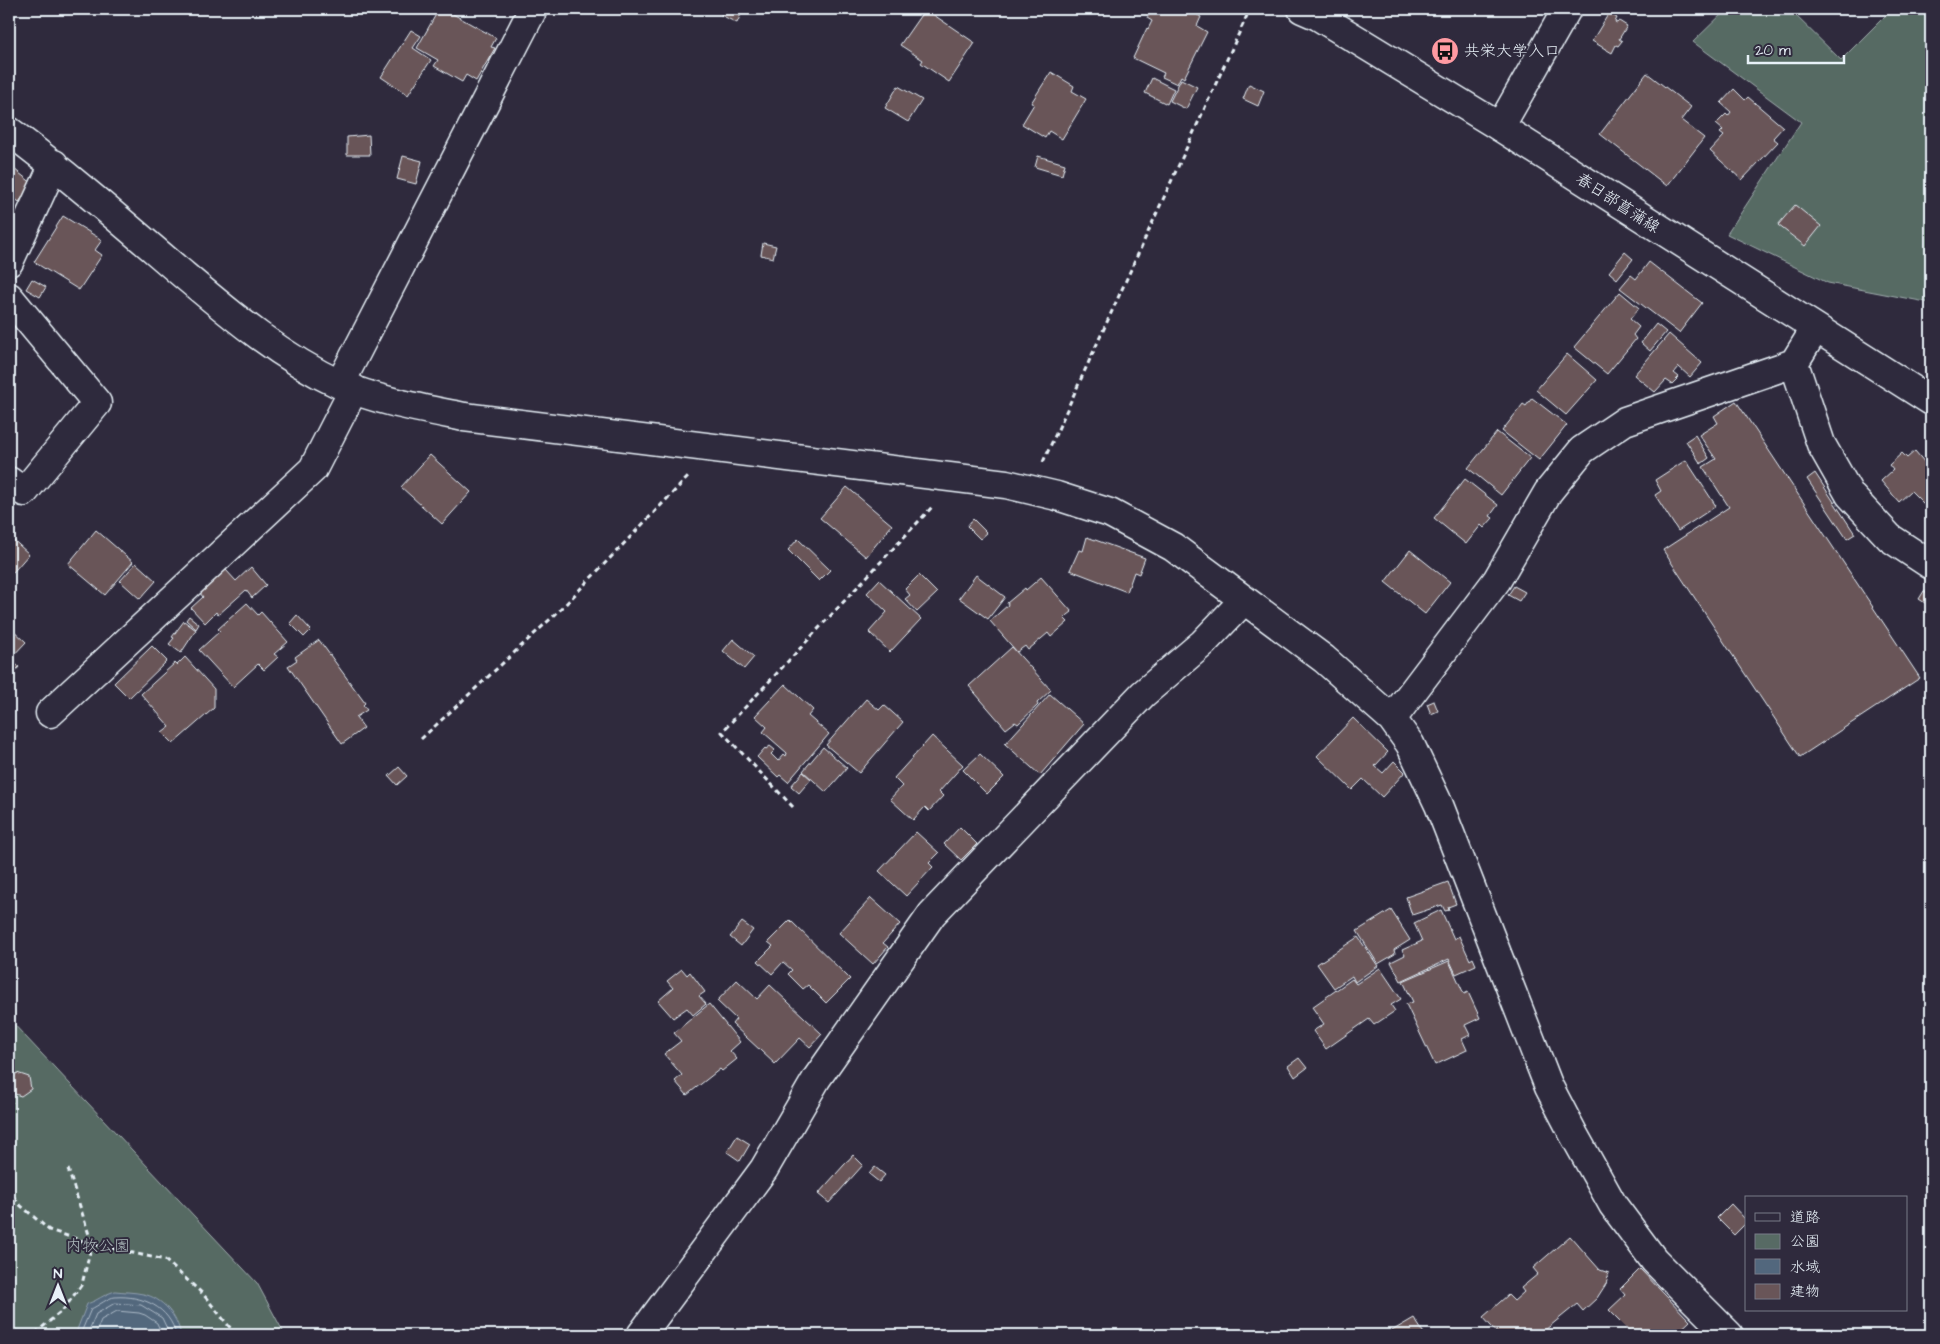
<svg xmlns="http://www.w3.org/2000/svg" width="1940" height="1344" font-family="'Architects Daughter','Klee One',sans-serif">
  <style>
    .green { fill: #576a64; stroke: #a0aeae }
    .water { fill: #52677d; stroke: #8e9eae }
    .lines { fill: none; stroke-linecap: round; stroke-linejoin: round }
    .shore { stroke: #acbac7; stroke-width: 1 }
    .building { fill: #695558; stroke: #e8f1f8 }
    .street-casing { stroke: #e8f1f8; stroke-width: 31 }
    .secondary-casing { stroke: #e8f1f8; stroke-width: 31 }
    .primary-casing { stroke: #e8f1f8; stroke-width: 31 }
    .path { stroke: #e8f1f8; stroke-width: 3; stroke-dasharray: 5 4; stroke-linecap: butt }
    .street { stroke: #2f2a3d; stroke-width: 28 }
    .secondary { stroke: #2f2a3d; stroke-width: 28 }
    .primary { stroke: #2f2a3d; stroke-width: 28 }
    .labels { text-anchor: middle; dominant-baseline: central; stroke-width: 4; stroke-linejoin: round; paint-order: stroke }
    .poi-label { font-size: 16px; fill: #e8f1f8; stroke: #2f2a3d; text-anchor: start }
    .street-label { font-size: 16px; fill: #e8f1f8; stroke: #2f2a3d }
    .park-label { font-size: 16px; fill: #aebbbd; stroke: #2f2a3d }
  </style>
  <rect width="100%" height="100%" fill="#2f2a3d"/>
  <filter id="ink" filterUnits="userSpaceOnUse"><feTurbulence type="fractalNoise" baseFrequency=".02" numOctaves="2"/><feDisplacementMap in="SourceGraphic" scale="10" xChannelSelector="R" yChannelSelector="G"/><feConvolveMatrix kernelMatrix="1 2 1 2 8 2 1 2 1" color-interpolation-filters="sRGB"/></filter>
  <g filter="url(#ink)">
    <path class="green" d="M1727,9H1789L1841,60L1892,9H1931V303L1828,283L1727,234L1801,122L1693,42Z
      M9,1019L257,1283L285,1335H9Z"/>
    <path class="water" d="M115,1291C124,1292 134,1292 143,1294C163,1298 177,1316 181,1335H75L87,1304C97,1301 104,1294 115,1291Z"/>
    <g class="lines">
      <path class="shore" d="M80,1335L91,1309C98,1306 109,1297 115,1297C142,1295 170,1307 176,1335
        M87,1335L96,1314L115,1303L141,1305L162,1318L170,1335
        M95,1335L101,1320L117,1311L139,1313L145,1315L157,1323L162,1335"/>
    </g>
    <path class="building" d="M439,9H444L496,38L491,47L495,48L476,81L466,75L462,82L434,66L438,60L417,48Z
      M724,9H735L742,12L737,23L721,15Z
      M925,9L975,43L949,82L921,63L923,60L900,45Z
      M1152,9H1180L1190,14L1191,11L1201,17L1197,26L1207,32L1184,78L1181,76L1177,84L1162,77L1164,73L1133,58L1147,28L1148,29L1152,21L1147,18Z
      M1609,13L1617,18L1615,22L1617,23L1619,21L1627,26L1619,39L1622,41L1618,46L1616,45L1612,53L1592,41Z
      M411,30L421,36L413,48L431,60L408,95L381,77Z
      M1051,72L1074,86L1072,91L1086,99L1062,139L1049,131L1045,138L1022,124L1034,104L1031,103Z
      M1647,73L1691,107L1681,120L1704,138L1667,186L1600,134Z
      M1152,78L1174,89L1167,104L1145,93Z
      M1181,79L1197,87L1186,109L1170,101Z
      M1249,84L1264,91L1258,106L1243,99Z
      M898,86L922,100L908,122L885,108Z
      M1734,89L1745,100L1748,97L1783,127L1773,138L1778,142L1742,180L1710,151L1724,136L1720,133L1723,130L1716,124L1726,114L1728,116L1731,112L1721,103Z
      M369,135L370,155H347V137Z
      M403,156L422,161L416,184L397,179Z
      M1038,156L1065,164L1062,175L1035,167Z
      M14,169L33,184L19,202L9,194V176Z
      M1795,205L1821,226L1805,246L1778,225Z
      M63,216L102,240L95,250L102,255L79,290L34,262Z
      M763,243L776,246L773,258L761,255Z
      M1625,252L1633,259L1617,279L1609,272Z
      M1649,262L1702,303L1679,333L1620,288L1631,275L1636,279Z
      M32,279L46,287L40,297L26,289Z
      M1620,292L1639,308L1630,319L1639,327L1633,335L1636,339L1607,374L1574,347Z
      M1656,324L1666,332L1650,351L1641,343Z
      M1669,334L1702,363L1690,377L1679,367L1674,373L1679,377L1672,384L1666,380L1655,392L1634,375Z
      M1567,354L1597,380L1566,415L1536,390Z
      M1532,398L1567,425L1539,460L1502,431L1523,404L1526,406Z
      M1736,401L1920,678L1800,757L1663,550L1729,507L1703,467L1716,459L1699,435L1718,423L1714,416Z
      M1497,432L1530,458L1501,495L1468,468Z
      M1695,435L1709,458L1701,464L1686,441Z
      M1915,451L1926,464L1931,461V511L1911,491L1899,502L1881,481L1893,470L1889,465L1902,453L1907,458Z
      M430,455L471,492L442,524L401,487Z
      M1686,460L1716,506L1678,531L1655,495L1661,491L1655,480Z
      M1815,473L1855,534L1847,539L1807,479Z
      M1465,479L1498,505L1490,516L1493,518L1484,528L1481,525L1466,544L1434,518Z
      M847,487L892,525L866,557L820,518Z
      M973,519L987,533L980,539L967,526Z
      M96,530L133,562L105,595L68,564Z
      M9,536L29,554L9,577Z
      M1087,537L1145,558L1139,574L1134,572L1127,592L1070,570L1079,550L1083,551Z
      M798,539L830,570L819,581L788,550Z
      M1410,550L1450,582L1425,614L1385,582Z
      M136,563L156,581L140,599L120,581Z
      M251,567L266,585L252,598L246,590L218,615L216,612L205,623L191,608L203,597L200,593L226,570L236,581Z
      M919,575L937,593L917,612L905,599L910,595L905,589Z
      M976,575L1005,597L988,619L959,598Z
      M1041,577L1072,612L1064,618L1068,622L1051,637L1048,633L1028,650L1025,646L1017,652L990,621L1008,605L1007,603L1025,588L1026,590Z
      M879,580L921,619L890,652L869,632L887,612L867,593Z
      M1514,586L1525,592L1519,601L1508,595Z
      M1924,591L1931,596V607L1919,599Z
      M247,603L258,615L261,612L288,642L274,654L278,657L264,670L258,664L233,687L199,650L220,631L218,629Z
      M297,615L311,630L304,637L290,623Z
      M189,616L199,624L196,629L186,620Z
      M184,621L196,630L181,653L169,644L174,638L172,637Z
      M9,626L26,642L10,659L19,667L9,678Z
      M733,639L754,657L744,669L723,651Z
      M319,640L365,703L363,705L367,710L356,717L364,728L342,744L288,666L297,660L295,657Z
      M152,646L167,661L129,698L114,683Z
      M1012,647L1051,690L1037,703L1038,705L1018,724L1015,722L1006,729L969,686Z
      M185,657L214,689V708L173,744L162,733L170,727L141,694L175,663L177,665Z
      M785,684L813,710L808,716L829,734L788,782L780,775L778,777L757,757L765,748L766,749L770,746L775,750L771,754L778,761L784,754L786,756L787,753L763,732L767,727L755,716Z
      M1050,694L1084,724L1040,775L1005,744Z
      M866,699L879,710L884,705L903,722L859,773L826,745Z
      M1434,701L1438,711L1431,714L1427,704Z
      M1353,718L1388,752L1375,766L1383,773L1394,761L1405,772L1382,797L1363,779L1352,790L1317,756Z
      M932,736L963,765L939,792L943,796L929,811L925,807L913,820L890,799L902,786L894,778Z
      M823,747L847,768L826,792L803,771Z
      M980,754L1004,777L987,794L963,770Z
      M399,767L407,776L397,785L389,776Z
      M803,772L811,779L799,793L791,786Z
      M960,827L977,844L961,860L944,844Z
      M916,832L939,853L929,863L933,867L906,896L879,871Z
      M1448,882L1456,904L1448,907L1449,910L1445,911L1442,905L1412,915L1406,897Z
      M871,898L900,924L883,943L888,947L873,964L839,933Z
      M1391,910L1410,940L1394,950L1395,954L1378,964L1357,931Z
      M1441,910L1454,939L1459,936L1470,960L1473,958L1476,965L1456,974L1449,959L1401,981L1391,962L1405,955L1402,950L1422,941L1414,923Z
      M790,920L850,979L826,1003L808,985L803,989L788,974L792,970L783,962L772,974L758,961L773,946L768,942Z
      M742,922L753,930L741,946L730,937Z
      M1358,937L1378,966L1355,982L1352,976L1334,988L1317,964Z
      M1449,961L1464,994L1468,992L1480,1018L1465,1025L1470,1035L1462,1039L1467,1050L1435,1065L1406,1004L1413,1002L1403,981Z
      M1380,968L1401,999L1391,1005L1395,1011L1374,1025L1369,1019L1326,1049L1313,1031L1324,1024L1312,1007L1352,979L1356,984Z
      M682,969L687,975L690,972L705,992L699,996L706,1004L693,1015L687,1008L673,1018L658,1001L673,988L667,981Z
      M737,980L757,999L770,985L822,1034L810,1047L800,1038L775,1064L732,1024L736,1019L717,1001Z
      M709,1004L740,1042L730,1051L737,1059L722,1071L720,1069L687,1095L675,1081L682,1075L664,1054L681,1041L674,1033Z
      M1299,1058L1307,1068L1295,1077L1288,1066Z
      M17,1073L29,1077L31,1089L21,1096L9,1092V1080Z
      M737,1136L750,1144L740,1161L727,1152Z
      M853,1155L863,1165L829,1203L818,1194Z
      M875,1167L885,1175L879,1182L869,1174Z
      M1731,1204L1746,1220V1223L1734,1235L1717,1218Z
      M1570,1236L1600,1270L1609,1273L1606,1284L1597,1298L1583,1311L1577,1304L1539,1335H1499L1483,1317L1508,1295L1514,1301L1524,1292L1521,1288L1538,1274L1533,1268Z
      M1640,1269L1690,1321L1675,1335H1634L1609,1310L1625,1295L1620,1289Z
      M1414,1318L1425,1335H1385Z"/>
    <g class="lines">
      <g class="street-casing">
        <path id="street" d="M9,131C68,175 123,223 179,271C229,313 279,356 339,384C377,401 424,409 464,417L1006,484L1057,496L1110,513L1173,547L1324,659L1392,719L1410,744L1439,805L1549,1087L1574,1135L1613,1205L1654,1260L1729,1335
          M9,262L54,164
          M9,297L97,403L24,492L9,481
          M1794,363L1821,444L1850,495L1890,538L1931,565
          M340,384L533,9
          M50,713L313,469L354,389
          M1392,719L1497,580L1548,492L1582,450L1625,421L1794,363L1815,329
          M641,1335L764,1169L817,1078L932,914L1143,694L1203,643L1244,600"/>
      </g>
      <g class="secondary-casing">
        <path id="secondary" d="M1500,127L1567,9"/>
      </g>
      <g class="primary-casing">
        <path id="primary" d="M1302,9L1318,16L1500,127L1931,401"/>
      </g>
      <path class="path" d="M1043,462L1250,9
        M421,739L559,611L690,475
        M793,807L722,732L933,506
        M9,1111L12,1102
        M68,1169L92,1244L165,1260L203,1294L236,1335
        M9,1190L19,1204L49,1230L92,1244L82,1284L64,1309L33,1335"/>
      <use href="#street" class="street"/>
      <use href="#secondary" class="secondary"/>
      <use href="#primary" class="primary"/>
    </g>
  </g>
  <defs>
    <g id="bus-disc" transform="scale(1.4375)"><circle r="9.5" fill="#ff9aa2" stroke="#2f2a3d"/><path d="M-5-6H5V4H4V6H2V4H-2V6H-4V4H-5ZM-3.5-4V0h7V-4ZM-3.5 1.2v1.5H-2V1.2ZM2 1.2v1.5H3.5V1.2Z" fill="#111"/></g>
  </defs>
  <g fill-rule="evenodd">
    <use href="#bus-disc" x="1445" y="51"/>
  </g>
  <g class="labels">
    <g class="poi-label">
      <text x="1464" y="51">共栄大学入口</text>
    </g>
    <g class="street-label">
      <text transform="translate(1618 203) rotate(33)">春日部菖蒲線</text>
    </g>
    <g class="park-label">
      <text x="98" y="1246">内牧公園</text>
    </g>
  </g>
  <rect width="1940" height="1344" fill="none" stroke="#2f2a3d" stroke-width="30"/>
  <rect x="15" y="15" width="1910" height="1314" fill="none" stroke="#e8f1f8" stroke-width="2" filter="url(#ink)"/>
  <rect x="1745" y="1196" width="162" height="115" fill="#2f2a3d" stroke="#797a88"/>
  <rect x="1755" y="1213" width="25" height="8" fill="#2f2a3d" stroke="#797a88"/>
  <text x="1790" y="1222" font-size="15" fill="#e8f1f8">道路</text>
  <rect x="1755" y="1234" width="25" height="15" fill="#576a64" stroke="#797a88"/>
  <text x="1790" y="1246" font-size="15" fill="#e8f1f8">公園</text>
  <rect x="1755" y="1259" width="25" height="15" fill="#52677d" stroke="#797a88"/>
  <text x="1790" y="1272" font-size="15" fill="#e8f1f8">水域</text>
  <rect x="1755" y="1284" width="25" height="15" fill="#695558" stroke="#797a88"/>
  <text x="1790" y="1296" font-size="15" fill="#e8f1f8">建物</text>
  <g transform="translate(58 1286)" stroke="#2f2a3d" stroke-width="4" paint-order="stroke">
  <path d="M0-4L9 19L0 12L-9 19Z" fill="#e8f1f8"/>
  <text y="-8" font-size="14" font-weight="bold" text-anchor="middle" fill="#e8f1f8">N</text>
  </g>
  <path d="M1748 55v8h96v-8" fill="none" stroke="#e8f1f8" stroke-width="2.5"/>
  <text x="1755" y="55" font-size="15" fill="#e8f1f8" stroke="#2f2a3d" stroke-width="4" paint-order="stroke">20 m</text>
</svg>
